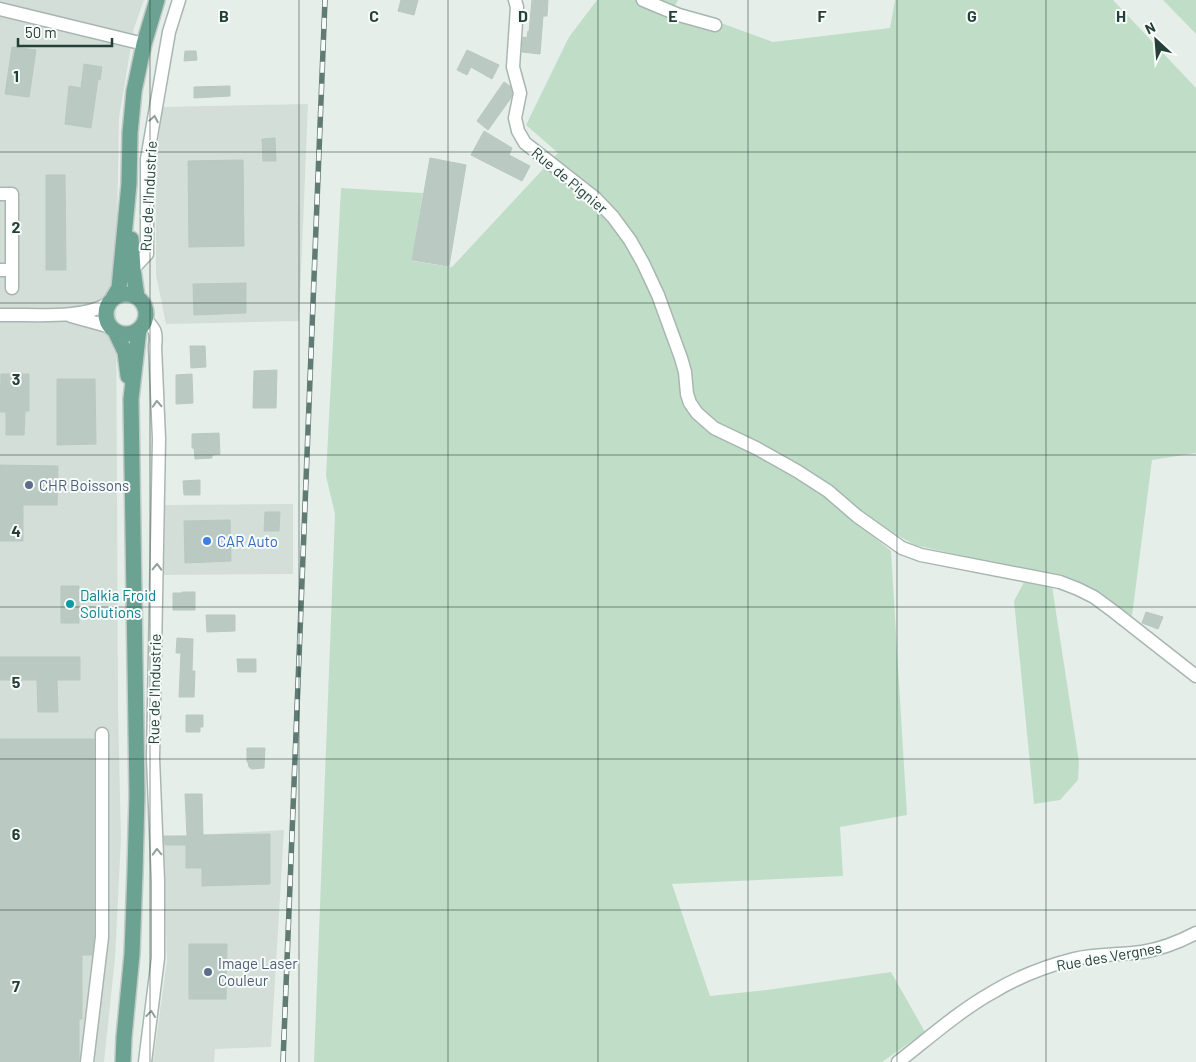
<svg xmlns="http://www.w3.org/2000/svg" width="1196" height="1062" font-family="Barlow,sans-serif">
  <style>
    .built { fill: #d4ded9 }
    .green { fill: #c0dec7 }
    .building { fill: #bbc9c3; stroke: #b8c8c1 }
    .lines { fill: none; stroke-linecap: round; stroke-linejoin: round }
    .minor-casing { stroke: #a8b6b1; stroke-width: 15 }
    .major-casing { stroke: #c2cac7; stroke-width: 18 }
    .minor { stroke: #fff; stroke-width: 12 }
    .major { stroke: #6ca291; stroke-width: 15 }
    .rail-casing { stroke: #607b73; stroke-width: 5.5 }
    .rail { stroke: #f7fbf9; stroke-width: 4; stroke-dasharray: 11; stroke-linecap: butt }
    .oneway { stroke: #92a09c }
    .grid { fill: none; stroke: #254038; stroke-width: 1; stroke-opacity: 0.55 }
    .service-dot { fill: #5c6f8a; stroke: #f7fbf9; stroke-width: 2 }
    .shop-dot { fill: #3f7fe0; stroke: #f7fbf9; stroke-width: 2 }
    .culture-dot { fill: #0f9aa8; stroke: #f7fbf9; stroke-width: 2 }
    .labels { text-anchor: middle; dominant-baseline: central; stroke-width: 4; stroke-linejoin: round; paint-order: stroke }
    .street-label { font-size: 15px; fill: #254038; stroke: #f7fbf9 }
    .service-label { font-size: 15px; fill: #4e5e75; stroke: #f7fbf9; text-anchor: start }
    .shop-label { font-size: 15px; fill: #366cbe; stroke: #f7fbf9; text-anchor: start }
    .culture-label { font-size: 15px; fill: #0d838f; stroke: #f7fbf9; text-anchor: start }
    .grid-label { font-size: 16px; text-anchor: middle; font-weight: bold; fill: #254038; stroke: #f7fbf9; stroke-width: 4; stroke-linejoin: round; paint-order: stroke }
  </style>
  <rect width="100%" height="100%" fill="#e6eeea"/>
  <path class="built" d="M0,0H144L134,28L119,118L116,278L118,709L121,838L115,959L104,1062H0Z
    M308,104L299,321L166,324L156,275V163L162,107Z
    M293,504V574L164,575L165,505Z
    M284,830L271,1047L215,1049L214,1062H153L167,960L163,837Z"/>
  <path class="green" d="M597,0H678L675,6L773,42L890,28L895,0H1113L1196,88V453L1152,460L1132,616L1084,584L915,545L821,493L891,551L907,815L840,827L843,876L672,884L710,996L767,990L891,972L925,1032L882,1062H314L335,514L326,476L341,188L423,193L412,261L452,267L558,153L526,125L569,37Z
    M1163,0H1196V34Z
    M1024,582L1052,586L1079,762L1078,780L1060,800L1034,804L1014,601Z"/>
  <path class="building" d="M401,0H418L414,15L398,11Z
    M532,0H548L547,16H543L540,54L522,52L523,37L527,38L528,31L529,32Z
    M12,47L36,50L29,97L5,94Z
    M467,50L499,65L492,79L471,67L467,75L457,70Z
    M185,51H196L197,60L184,61Z
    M84,64L102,67L100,80L98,79L91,128L65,124L69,86L81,88Z
    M504,82L510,86L512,93L511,98L488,130L477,121Z
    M230,86V96L194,98V87Z
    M484,131L512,148L509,155L530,166L522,181L471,155Z
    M275,138L276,161H263L262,139Z
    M430,158L466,165L449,266L412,260Z
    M243,160L244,246L189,247L188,161Z
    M46,175H65L66,270H46Z
    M246,283V313L194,315L193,284Z
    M190,346H205L206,367L191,368Z
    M277,370L276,408H253L254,371Z
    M1,374H29V411H25L24,435H6V412H0Z
    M192,374L193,403L176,404V375Z
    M57,379H95L96,444L57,445Z
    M219,433L220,454L212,455V458L195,459L194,448H192V434Z
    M0,465L58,466L57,505H23V541H0Z
    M200,480V495H184L183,481Z
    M265,512H280L279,531H264Z
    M230,520L231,561L185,563L184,521Z
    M61,586H79V623H61Z
    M182,592H195V610H173V593H182Z
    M1146,612L1163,617L1158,629L1142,623Z
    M206,615H235V631L207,632Z
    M177,638L193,639L192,671H195L194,697H179L181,653H176Z
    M0,657H80V680H57L58,712H38L37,680H0Z
    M237,659H256V672H238Z
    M186,715H203V727H200V732H186Z
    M0,739H94V937L92,955H82V1019H79V1062H0Z
    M247,748H265L264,768L252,769L249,767L248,762H247Z
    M185,794H202L203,835L270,834V884L202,886V868H186V845H165L164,836H187Z
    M189,944H227L226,999H189Z"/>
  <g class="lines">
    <g class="minor-casing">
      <path id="minor" d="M515,0L517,7L513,67L520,93L515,118L518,131L525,143L595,198L613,217L630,240L643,263L658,295L681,358L685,372L687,394L690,403L697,413L714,428L756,448L797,471L828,491L857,516L902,548L921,555L1060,582L1078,589L1094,597L1113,611L1196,676
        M643,0L679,15L715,25
        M0,9L144,44
        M0,194H12V270H0
        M133,269L147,254V159L169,32L179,0
        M12,270V288
        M0,315C32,314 82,320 109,303
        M71,316L111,327
        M87,1062L102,937V734
        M145,1062L158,958V881L153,758L159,439L155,346C157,332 155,329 145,319
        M898,1062C929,1038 959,1011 993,992C1018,977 1046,966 1074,959C1096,954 1120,955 1142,952C1161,949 1179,942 1196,933"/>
    </g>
    <g class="major-casing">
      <path id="major" d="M131,239L133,269L137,297
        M106 314a20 20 0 1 1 40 0a20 20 0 1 1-40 0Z
        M113,298L119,288L129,184L130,133L134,91L144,44L157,0
        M115,331L125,352L128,376
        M123,1062L124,1037L132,954L135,872L137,795L131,399L139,329"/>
    </g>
    <use href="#minor" class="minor"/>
    <use href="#major" class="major"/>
    <g class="rail-casing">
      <path id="rail" d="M283,1062L325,0"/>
    </g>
    <use href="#rail" class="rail"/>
  </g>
  <defs><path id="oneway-chevron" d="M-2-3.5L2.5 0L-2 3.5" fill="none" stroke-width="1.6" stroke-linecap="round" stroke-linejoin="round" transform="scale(1.25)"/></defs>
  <g class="oneway">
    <use href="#oneway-chevron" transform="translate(154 119) rotate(-80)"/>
    <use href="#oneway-chevron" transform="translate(157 404) rotate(-93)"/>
    <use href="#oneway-chevron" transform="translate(157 567) rotate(-89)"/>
    <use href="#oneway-chevron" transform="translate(157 852) rotate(-92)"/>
    <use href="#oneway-chevron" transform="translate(151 1014) rotate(-83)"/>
  </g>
  <path class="grid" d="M150,0V1062M299,0V1062M448,0V1062M598,0V1062M748,0V1062M897,0V1062M1046,0V1062M0,152H1196M0,303H1196M0,455H1196M0,607H1196M0,759H1196M0,910H1196"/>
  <g class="service-dot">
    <circle cx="29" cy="485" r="5"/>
    <circle cx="208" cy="972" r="5"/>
  </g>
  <circle class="shop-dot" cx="207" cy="541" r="5"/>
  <circle class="culture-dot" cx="70" cy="604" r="5"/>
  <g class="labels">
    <g class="street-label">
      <text transform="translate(570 180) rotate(40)">Rue de Pignier</text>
      <text transform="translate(148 196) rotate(-87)">Rue de l'Industrie</text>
      <text transform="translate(154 689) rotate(-89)">Rue de l'Industrie</text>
      <text transform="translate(1109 956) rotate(-10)">Rue des Vergnes</text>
    </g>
    <g class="service-label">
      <text x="39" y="485">CHR Boissons</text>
      <text x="218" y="963">Image Laser<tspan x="218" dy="17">Couleur</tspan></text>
    </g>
    <g class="shop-label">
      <text x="217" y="541">CAR Auto</text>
    </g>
    <g class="culture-label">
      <text x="80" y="595">Dalkia Froid<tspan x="80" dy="17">Solutions</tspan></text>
    </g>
  </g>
  <g class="grid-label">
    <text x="224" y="22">B</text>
    <text x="374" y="22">C</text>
    <text x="523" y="22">D</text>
    <text x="673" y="22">E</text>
    <text x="822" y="22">F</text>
    <text x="972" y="22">G</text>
    <text x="1121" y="22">H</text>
    <text x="16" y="82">1</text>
    <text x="16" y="233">2</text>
    <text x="16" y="385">3</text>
    <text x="16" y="537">4</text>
    <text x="16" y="688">5</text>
    <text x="16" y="840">6</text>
    <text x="16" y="992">7</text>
  </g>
  <g transform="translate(1156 40) rotate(334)" stroke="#f7fbf9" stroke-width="4" paint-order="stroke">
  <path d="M0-4L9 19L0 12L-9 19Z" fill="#254038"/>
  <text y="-8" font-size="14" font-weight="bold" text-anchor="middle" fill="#254038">N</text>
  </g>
  <path d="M18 38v8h94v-8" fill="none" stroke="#254038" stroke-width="2.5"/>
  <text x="25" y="38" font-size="15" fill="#254038" stroke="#f7fbf9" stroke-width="4" paint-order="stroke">50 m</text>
</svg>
